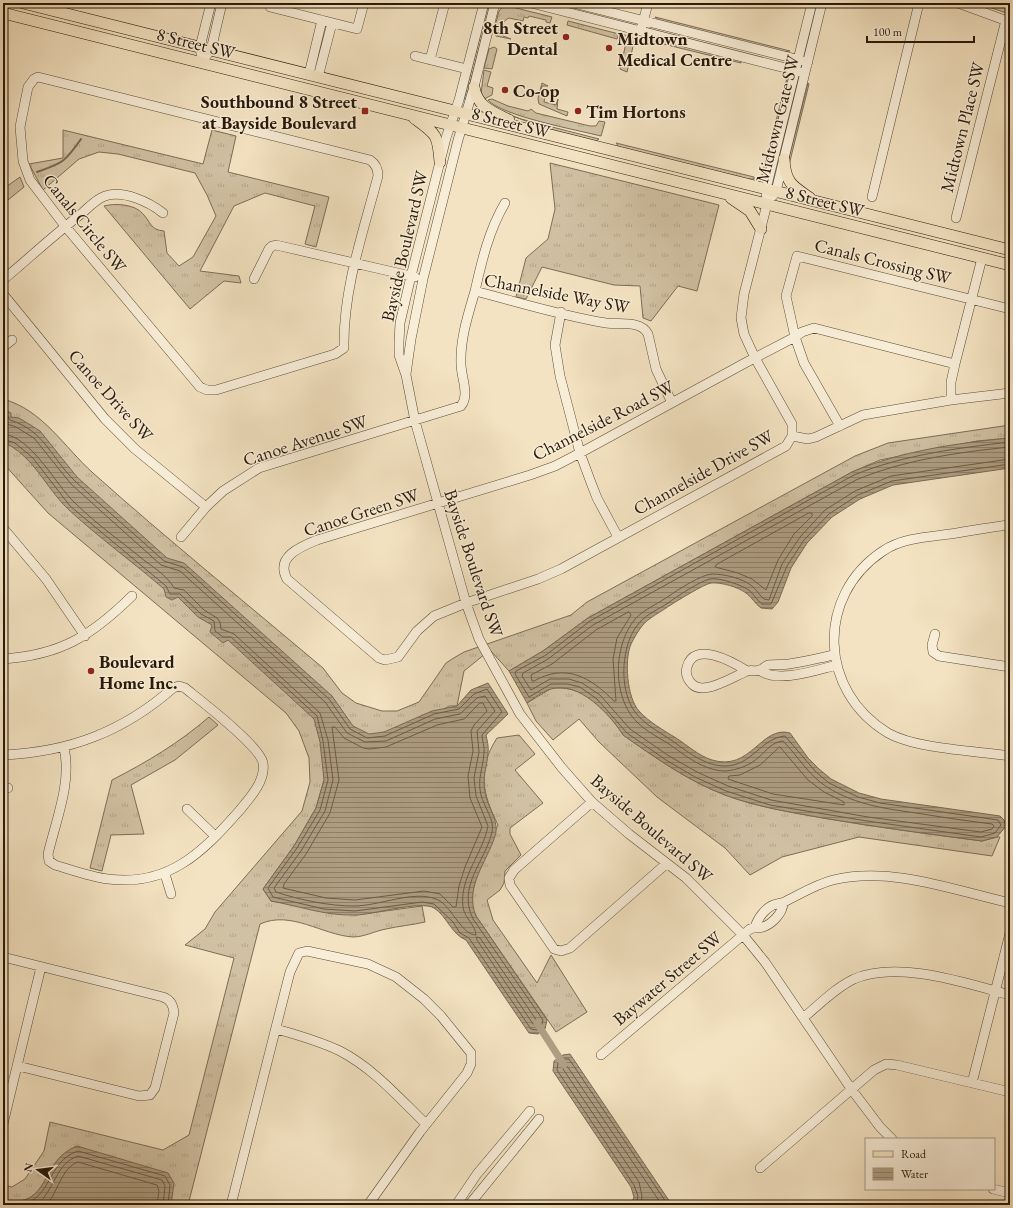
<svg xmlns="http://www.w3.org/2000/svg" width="1013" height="1208" font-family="'EB Garamond',serif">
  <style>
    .grass { fill: url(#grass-tufts); stroke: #7c6d56 }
    .water { fill: url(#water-rules); stroke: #796952 }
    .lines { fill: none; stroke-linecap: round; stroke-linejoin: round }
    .shore { stroke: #6c5c46; stroke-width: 1 }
    .stream { stroke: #796952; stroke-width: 2 }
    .canal { stroke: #af9e83; stroke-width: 7 }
    .minor-casing { stroke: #5b4c37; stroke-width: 10 }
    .major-casing { stroke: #281909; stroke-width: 12 }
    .minor { stroke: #f8edd7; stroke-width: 9 }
    .major { stroke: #f4e3c2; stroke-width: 11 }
    .poi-dot { fill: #8f2418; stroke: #f8edd7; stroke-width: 1.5 }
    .labels { text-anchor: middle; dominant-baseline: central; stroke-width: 3; stroke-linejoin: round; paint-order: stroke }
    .poi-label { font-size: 18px; font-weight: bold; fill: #281909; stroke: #f8edd7; text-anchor: start }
    .street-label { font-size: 18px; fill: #281909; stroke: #f8edd7 }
  </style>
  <defs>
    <pattern id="grass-tufts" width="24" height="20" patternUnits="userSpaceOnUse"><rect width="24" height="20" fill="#d1c1a3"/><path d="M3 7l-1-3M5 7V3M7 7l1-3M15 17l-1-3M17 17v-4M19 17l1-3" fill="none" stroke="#b3a58b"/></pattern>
    <pattern id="water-rules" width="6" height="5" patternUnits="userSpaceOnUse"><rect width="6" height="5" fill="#af9e83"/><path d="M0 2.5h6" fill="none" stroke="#8e8069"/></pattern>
  </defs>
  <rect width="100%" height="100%" fill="#f4e3c2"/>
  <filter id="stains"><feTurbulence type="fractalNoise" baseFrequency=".005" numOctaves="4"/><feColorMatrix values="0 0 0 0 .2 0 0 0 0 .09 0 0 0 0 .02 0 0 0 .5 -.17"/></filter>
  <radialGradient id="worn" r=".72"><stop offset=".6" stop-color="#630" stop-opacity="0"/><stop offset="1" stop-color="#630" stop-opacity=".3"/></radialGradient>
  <path class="grass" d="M976,3H1010V14Z
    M488,5L490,6L466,99H464Z
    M504,5L552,17L550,23L546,22V20L529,16L528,18L524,17L523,21L509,18C502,21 500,29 503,36L511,39L496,36L493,33L499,11Z
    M655,17L790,51L784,52L659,20Z
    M568,21L619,34L617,39L567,25Z
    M621,34L635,38L627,72L620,69L626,43L619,41Z
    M649,37L741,60V63L647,40Z
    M494,47L497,49L492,69L484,68L489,49Z
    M484,70L491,72L487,86L493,88L492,95L484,99L481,94Z
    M787,78V83L766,168L762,175Z
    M542,83L548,86H542L540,94L545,96L544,102L556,105L558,99L557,109L568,112L567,116L539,104L538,98Z
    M808,83L809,84L788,169V162Z
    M492,99L508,106L528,111L531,109L536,113L590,126H596L599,121L605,122L601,136C577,130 502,116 488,100Z
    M499,111L521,119L599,139L596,141L545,128Z
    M63,130L203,164L212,130L236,136L228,172L329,197L316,247L305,244L315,206L265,193L234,206L200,271L239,276L241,283L224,281L190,309L104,206C115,203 135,204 143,214C151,222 150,230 164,231L167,253L179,266L193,257L216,216L207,195L195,173L118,154L99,152L79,159L43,190L29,164L63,158Z
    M616,143L754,177V179H748L619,147Z
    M550,163L719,205L697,291L678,286L651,321L643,318L640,286L614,285L542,267L526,299L516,297L526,258L548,239L555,209Z
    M20,177L24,187L3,204V189Z
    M3,399C43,410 64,447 93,473C168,540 246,603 323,668L342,693L356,703L382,711H397L419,702L446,663L452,659L464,652L571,615L587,602L855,456L888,443L1010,425V438L977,441L880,460L852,472L588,618L543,651L509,671L490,650L464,671L457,706H449L324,780L316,808L294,846L263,889L271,901L356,915L422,906L425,922C412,925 399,926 386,929C375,931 364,937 353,937C322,935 291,910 260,924L188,1205H3V1185L12,1187L25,1179L44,1151L50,1122L163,1150L189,1135L234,958L185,945L205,929L215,912L302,811L310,782L309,758L299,731L286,713L48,513L3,463Z
    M552,688C560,688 568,688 576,691C592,696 615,721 623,735C656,758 688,781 725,795C757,807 790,812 823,818C875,827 929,834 982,841L997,837H1000L992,856L859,837L782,857L750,875L725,848L657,797L599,742L579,719L553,740L536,721L527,703Z
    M209,717L218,725L175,760L131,785L144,834L111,835L102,871L90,868L112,780C147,762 179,743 209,717Z
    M519,735L535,754L515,770L543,803L510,828V834L521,855L505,871L504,883L500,890L487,900L493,920L537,983L551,955L587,1012L556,1032L476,916C475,913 472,909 472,905C470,882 489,846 498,825C482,793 477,769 497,738Z"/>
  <path class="water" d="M3,409L11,413V417L19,418L40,431L77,477L167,558L184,563L332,696L353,726L369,734L384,732L432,711L457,706L471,690L488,683L508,714L486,735C487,740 489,747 488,753C487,768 482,776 485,792C487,807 500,821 495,836C487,862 464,887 476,916L547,1020L545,1029L538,1034L529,1033L466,940C451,934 447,916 434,908C421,900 372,915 355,915C326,916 299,906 271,901L263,889L294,846L316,808L324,780L320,742L314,719L228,640L223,643L210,632L212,625L198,617L178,597L172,600L166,597L164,589C133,562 98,537 68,509C45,487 34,456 3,442Z
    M1010,438V468L893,485L860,499L832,517L807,543L791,568L778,602L772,609L761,608C755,604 752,597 746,593C738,587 721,582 711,583C704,584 677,601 669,606C661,612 648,618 642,626C638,631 634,638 631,644C624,660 627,698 639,711C649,722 663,730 676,738C687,745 699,756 712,760C751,772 761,725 790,733L808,758L819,769L831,779L859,793L881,799L1000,816L1004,820L1006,826L997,837L982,841C929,834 876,827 823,818C790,812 757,807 725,795C688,781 656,758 623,735C611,715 578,680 551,689C543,691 534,698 527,703L509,671L543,651L588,618L852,472C901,451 957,443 1010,438Z
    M570,1054L672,1205H631L634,1197L631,1187L553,1071L554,1061L563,1055Z
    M77,1146L168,1173L174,1183L171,1205H3V1202C54,1206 37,1162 77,1146Z"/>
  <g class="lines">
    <path class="shore" d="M3,414L7,415L10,420C45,431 51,458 75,481C104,509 135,534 164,561L183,567L329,699L350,729L367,738L385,736L434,714L459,709L474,694L487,689L502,712L482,735C482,740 485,747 484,753C483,769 477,778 481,795C484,807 495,820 492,832C485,862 457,886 473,919L543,1020L541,1027L537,1030L531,1029L469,938L460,933L453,922L434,904L422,902L355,911L324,909L273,897L268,888L297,848L320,810L328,780L323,741L317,716L231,637H223L215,631L214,621L201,614L180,594H170L166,586L70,506L33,458L15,443L3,439
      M3,420L7,424L16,427L34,438L71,484L161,565L180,571L325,702L347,733L365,742L386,741L435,719L460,714L477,698L485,696L495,711L477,731L479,752L474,778L476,796L488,826C483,853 459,878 463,907C464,917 476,926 476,935C461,935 451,904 436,899C413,890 379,906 354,906C329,906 300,900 276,892L274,888L301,851L325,811L333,780L328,740L320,713L234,634L221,629L220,622L217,618L204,610L184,590L174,588C168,577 155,568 145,561C122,542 96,524 74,502C56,485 31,436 3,434
      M1010,442C958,448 903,455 854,475L590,621L546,655L516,671L515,674L529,697L551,684H568L580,687L597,699L627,733L666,760L695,777L726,791L770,805L867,821L981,837L995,833L1001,825L998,820L880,803L858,797L829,783L816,772L785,736C761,738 752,766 725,766C704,766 687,751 671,740C659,732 644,724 635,712C618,689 621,642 640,622C647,614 659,609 668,603C676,597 700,581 710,579C718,577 743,585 750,591C754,595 757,600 762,604H771L787,566L804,540L829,514L858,495L892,481L1010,464
      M1010,447C960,452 903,460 856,480L593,625L548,659L523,673L522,676L531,690L550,679H569L582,683L600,695L630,729L669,756L697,772L728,786L771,800L868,817L981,832L992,829L994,826L992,824C969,821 946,818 923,814C889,809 857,806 827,787C808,775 798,756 783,741C772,742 767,750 759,757C751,765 737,770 726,771C704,771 686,756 669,744C656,736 640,728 631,715C612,688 615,642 636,618C645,609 659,603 669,596C677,590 703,574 712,574C724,574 742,578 752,586C757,590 759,595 764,599L769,600L782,564L800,537L825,510L855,491L891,476L1010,459
      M809,513H812V516L794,534L778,560L766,590L752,579L738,573L715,567L716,565Z
      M629,612L631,615L617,638L613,659L616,701H614C590,677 566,663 534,681H532L531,675L552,664L596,630Z
      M480,703H483L487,711L474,725L471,731L473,751L468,776L470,798L482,827L465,867L459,886L456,907H453L440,894L424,891L355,900L326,898L283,888L284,884L306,854L330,813L339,780L332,727H335L344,738L363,748L369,749L386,747L437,725L464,719Z
      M780,747L808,780L824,792L844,802V805L773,794L728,779L729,776L740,775L760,765Z
      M477,937L480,938L537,1021L536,1024H533L477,940Z
      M21,1205C53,1198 47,1161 78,1151L165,1176L170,1185L168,1205
      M37,1205C54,1191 56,1163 78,1156L162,1180L165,1186L163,1205
      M46,1205C58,1193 61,1168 78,1162L157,1185L159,1191L157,1205
      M636,1205L638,1196L634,1185L557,1070L558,1063L564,1059H569L668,1205
      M641,1205L642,1196L639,1182L563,1069L564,1065L567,1066L662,1205"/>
    <path class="stream" d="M37,172C63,163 65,162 81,139
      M3,195L6,192"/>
    <path class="canal" d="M537,1023L564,1065"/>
    <g class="minor-casing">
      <path id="minor" d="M271,3L270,7L357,29L364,3
        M484,3L459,100L446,138L411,276L400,323L399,342V355L406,375L415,421L466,603L479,639L520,714L562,768L592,802L629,834L686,878L743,935L765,962L852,1090L880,1127L892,1139
        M531,3L805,73
        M573,3L808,62
        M812,3L766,189L767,204L744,294L741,318L744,334L755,358L792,424V436L786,446L561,569L538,579L466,603L434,616L417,631L398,657L385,660L379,658L287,579C275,557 300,547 317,540L530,475L555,466L580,453L745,363L795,337L786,296L797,256L1010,309
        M958,3L1010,22
        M642,26L648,3
        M201,54L200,47L211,3
        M415,56L467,69
        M430,60L445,3
        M201,62L211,50L222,3
        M309,74L322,20
        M38,77L370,160C376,164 378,169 378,176C363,233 343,289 344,348L335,354L216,390H207L200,387L65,226L30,180L23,161L20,127L28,87L34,79Z
        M318,77L332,23
        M773,196L776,191L822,3
        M872,197L919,3
        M956,218L1006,20
        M254,279L269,249L272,246L276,245L415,277
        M3,280C29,258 54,235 81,214C88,208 96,199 105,196C124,190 149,202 163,213
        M475,291C482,260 489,230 505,203
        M3,294L105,419L135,449L206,507
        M561,312L555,345L560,376L580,453L590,480L597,498L618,537
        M3,347L12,340
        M406,374L411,339L423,279L458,140L474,87L495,3
        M951,400L1010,393
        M840,426L804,363L795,337L802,332L814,328L955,364L982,258
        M792,436L808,439L816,437L863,415L951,400V382L955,364
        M1010,525C990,527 970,531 950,534C928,537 902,538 883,551C815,596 819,692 888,733C916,749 977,751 1010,756
        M3,528L46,579L85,636
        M181,537L206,507L223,491L259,468L461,406C470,395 461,377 461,364C460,339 468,315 475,291C518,302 562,316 606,323C620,325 641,320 648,334L656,369L672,403
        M935,634L932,645L933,652L939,656L1010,667
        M3,659C61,655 91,636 132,596
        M759,670C778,684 816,670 837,665
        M747,671C733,662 694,640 687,667C685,674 688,680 692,684C703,696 733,677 745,672C750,669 755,672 760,670C763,669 765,666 768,665C775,664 783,665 789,664C805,662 819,658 834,655
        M3,755C69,752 123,732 173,688L179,686L185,688C201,701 260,746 263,763C266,781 249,799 239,811C203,852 168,887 108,879C90,877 72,870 55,865L49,861L48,854C56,820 72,782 64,748
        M3,788H8
        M592,802L514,870L509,878L510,885L554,949L561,951L570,948L666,864
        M187,809L215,836
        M165,874L171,894
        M755,927C758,918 766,906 777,904C781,903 784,903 788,900C802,893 817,884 833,880C891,866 953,890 1010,903
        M3,957L163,997C171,1000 173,1005 174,1013L155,1088L150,1095L139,1096L18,1066
        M803,1018C819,1005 835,988 854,979C898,960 965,983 1010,995
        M276,1029C298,1035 319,1041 340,1051C373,1068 399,1098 426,1124
        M601,1055L750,929C755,927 758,928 763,927C772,924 783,913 783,903
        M972,1083L1010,933
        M3,1124L41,967
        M760,1168L874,1070L886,1064L897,1065L1010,1092
        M993,1189L1010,1193
        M231,1205L290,972L299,953L307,951L368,964L396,977L424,999L441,1016L471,1053V1064L467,1073L420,1132L368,1205
        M456,1205L477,1174L530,1111
        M469,1205L539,1119"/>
    </g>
    <g class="major-casing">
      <path id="major" d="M23,3L1010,250
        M3,13L1010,265
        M474,87C477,107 493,112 509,120
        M414,118C436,134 438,134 440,162
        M784,159C785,182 792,186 810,198
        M731,198L750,211L761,229"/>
    </g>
    <use href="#minor" class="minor"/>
    <use href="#major" class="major"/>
  </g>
  <g class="poi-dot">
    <circle cx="566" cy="37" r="4"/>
    <circle cx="609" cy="48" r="4"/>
    <circle cx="505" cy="90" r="4"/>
    <rect x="361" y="107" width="8" height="8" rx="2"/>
    <circle cx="578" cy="111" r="4"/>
    <circle cx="91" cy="671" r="4"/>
  </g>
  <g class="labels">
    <g class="poi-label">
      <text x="558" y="27" text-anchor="end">8th Street<tspan x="558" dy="21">Dental</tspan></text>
      <text x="617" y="38">Midtown<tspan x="617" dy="21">Medical Centre</tspan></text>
      <text x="513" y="90">Co-op</text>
      <text x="357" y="101" text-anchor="end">Southbound 8 Street<tspan x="357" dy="21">at Bayside Boulevard</tspan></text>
      <text x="586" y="111">Tim Hortons</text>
      <text x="99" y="661">Boulevard<tspan x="99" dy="21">Home Inc.</tspan></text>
    </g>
    <g class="street-label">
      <text transform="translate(196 43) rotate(14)">8 Street SW</text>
      <text transform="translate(777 119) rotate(-76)">Midtown Gate SW</text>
      <text transform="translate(511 122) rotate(14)">8 Street SW</text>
      <text transform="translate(962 127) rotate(-76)">Midtown Place SW</text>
      <text transform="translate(825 201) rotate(14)">8 Street SW</text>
      <text transform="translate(85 223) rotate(51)">Canals Circle SW</text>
      <text transform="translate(404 246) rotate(-77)">Bayside Boulevard SW</text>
      <text transform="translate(883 261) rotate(14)">Canals Crossing SW</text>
      <text transform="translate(557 293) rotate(11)">Channelside Way SW</text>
      <text transform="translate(111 395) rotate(48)">Canoe Drive SW</text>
      <text transform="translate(603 420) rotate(-27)">Channelside Road SW</text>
      <text transform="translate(305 440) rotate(-18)">Canoe Avenue SW</text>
      <text transform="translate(703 472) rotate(-29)">Channelside Drive SW</text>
      <text transform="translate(361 512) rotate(-18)">Canoe Green SW</text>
      <text transform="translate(474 563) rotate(72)">Bayside Boulevard SW</text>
      <text transform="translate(652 828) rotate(41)">Bayside Boulevard SW</text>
      <text transform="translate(667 978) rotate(-40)">Baywater Street SW</text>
    </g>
  </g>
  <rect width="1013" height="1208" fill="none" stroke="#f4e3c2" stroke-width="16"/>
  <rect x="4" y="4" width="1005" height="1200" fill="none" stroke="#281909" stroke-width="2"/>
  <rect x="8" y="8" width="997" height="1192" fill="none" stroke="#281909"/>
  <rect x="865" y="1138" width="130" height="52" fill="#f8edd7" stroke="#a59885"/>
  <rect x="873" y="1151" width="20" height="6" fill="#f4e3c2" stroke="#a59885"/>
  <text x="901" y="1158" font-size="12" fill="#281909">Road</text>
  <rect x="873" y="1168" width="20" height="12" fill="url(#water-rules)" stroke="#a59885"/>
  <text x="901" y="1178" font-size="12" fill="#281909">Water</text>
  <g transform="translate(38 1170) rotate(284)" stroke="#f8edd7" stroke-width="3" paint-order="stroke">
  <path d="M0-3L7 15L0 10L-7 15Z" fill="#281909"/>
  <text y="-6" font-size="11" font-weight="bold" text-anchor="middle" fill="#281909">N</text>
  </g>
  <path d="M867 36v6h107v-6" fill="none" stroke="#281909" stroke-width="2"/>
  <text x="873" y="36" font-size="12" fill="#281909" stroke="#f8edd7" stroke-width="3" paint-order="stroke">100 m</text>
  <rect width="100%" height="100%" filter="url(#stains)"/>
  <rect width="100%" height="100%" fill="url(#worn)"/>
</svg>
